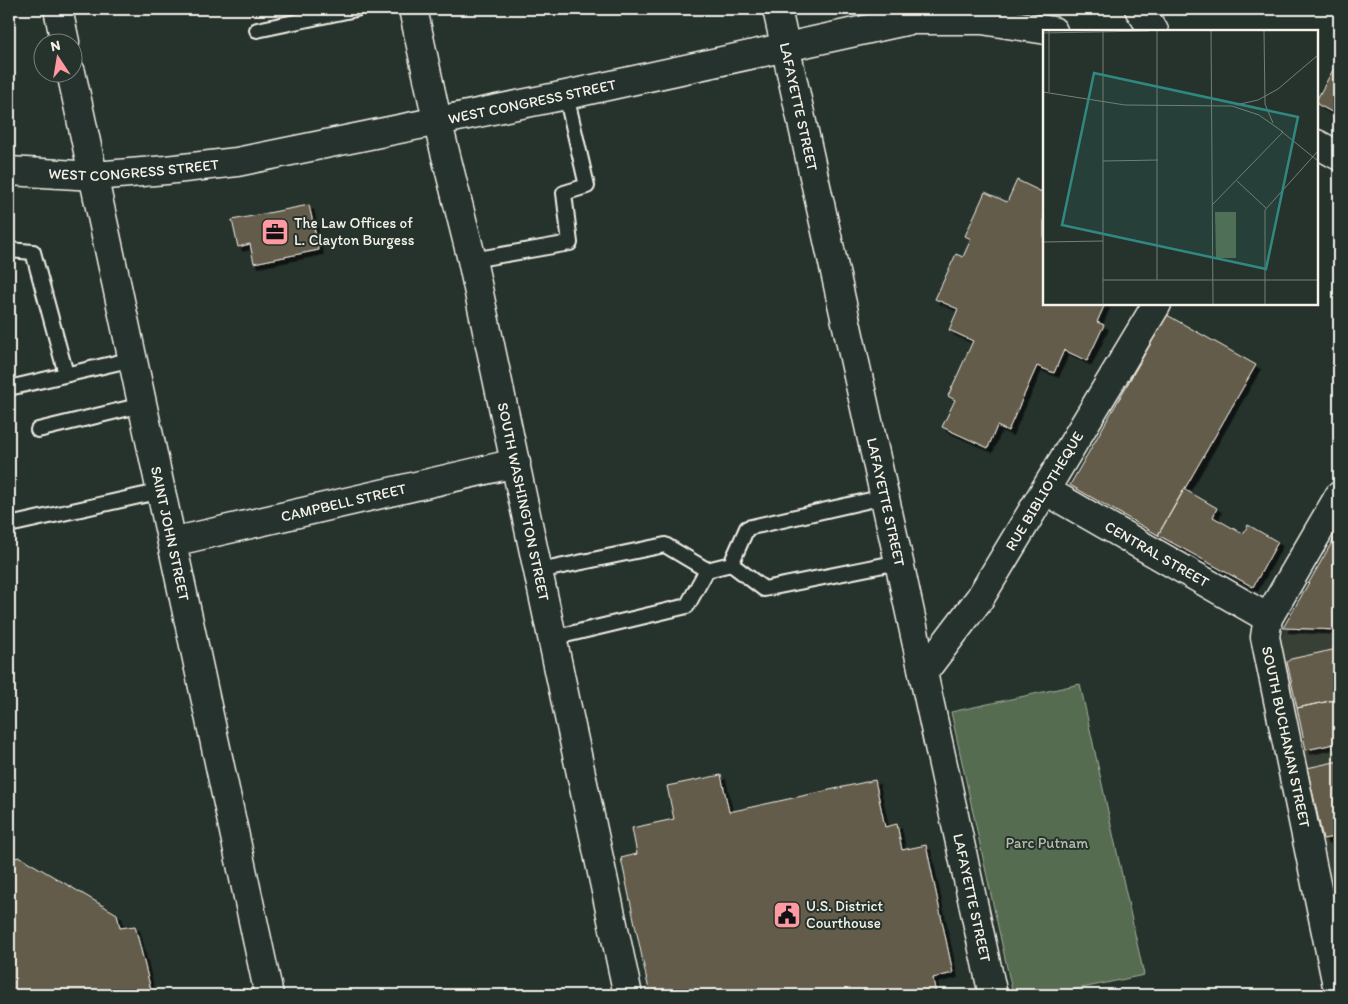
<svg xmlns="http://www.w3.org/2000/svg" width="1348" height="1004" font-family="Itim,sans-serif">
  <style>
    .built { fill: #393f36 }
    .green { fill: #566c51; stroke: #a5ae9c }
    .building { fill: #645c4c; stroke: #f4f1e8; filter: url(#shadow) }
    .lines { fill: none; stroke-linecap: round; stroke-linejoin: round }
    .service-casing { stroke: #f4f1e8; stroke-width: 18 }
    .minor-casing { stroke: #f4f1e8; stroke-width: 31 }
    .tertiary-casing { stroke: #f4f1e8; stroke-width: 31 }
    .service { stroke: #26332d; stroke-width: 14 }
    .minor { stroke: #26332d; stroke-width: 28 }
    .tertiary { stroke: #26332d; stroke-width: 28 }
    .labels { text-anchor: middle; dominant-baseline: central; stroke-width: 4; stroke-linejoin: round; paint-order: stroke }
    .street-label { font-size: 15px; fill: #f4f1e8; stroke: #26332d }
    .poi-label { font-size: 15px; fill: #f4f1e8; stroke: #26332d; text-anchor: start }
    .park-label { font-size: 15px; fill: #b5bcac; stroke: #26332d }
    .inset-road { fill: none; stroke: #787f78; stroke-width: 1 }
    .view { fill: #318880; fill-opacity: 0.15; stroke: #318880; stroke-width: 2.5 }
    .inset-edge { fill: none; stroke: #f4f1e8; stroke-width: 2.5 }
  </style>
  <defs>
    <filter id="shadow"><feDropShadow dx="4.5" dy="4.5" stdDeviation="0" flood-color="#0009"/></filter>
  </defs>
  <rect width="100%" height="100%" fill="#26332d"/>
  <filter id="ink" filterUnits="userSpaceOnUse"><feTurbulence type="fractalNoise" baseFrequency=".02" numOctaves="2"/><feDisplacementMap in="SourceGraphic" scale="10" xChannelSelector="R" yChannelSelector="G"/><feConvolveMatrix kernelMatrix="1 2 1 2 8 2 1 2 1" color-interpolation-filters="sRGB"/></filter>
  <g filter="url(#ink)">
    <path class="built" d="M1339,534V915L1281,638Z"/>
    <path class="green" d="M1080,684L1144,975L1049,995H1013L951,712Z"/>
    <path class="building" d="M1339,59V116L1317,104V99Z
      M1017,180L1044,193V304H1105L1097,322L1104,325L1087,361L1064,350L1054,373L1037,366L1008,431L997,426L988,448L942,427L955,400L948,396L973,341L949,330L958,309L935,299L956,254L963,257L971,239L965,236L985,192L1007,202Z
      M309,205L319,250L254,263L250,244L238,247L232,220Z
      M1167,315L1256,365L1158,535L1070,485Z
      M1184,489L1217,508L1213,517L1243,534L1248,525L1278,542L1253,587L1158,535Z
      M1339,530V630L1283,628Z
      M1335,630H1339V699L1297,708L1287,662L1291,659L1337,649L1335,638Z
      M1339,699V743L1306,750L1297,708Z
      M1339,761V836L1323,839L1307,768Z
      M721,775L729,812L875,780L885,827L897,824L902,850L926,845L953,973L933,978L936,995H650L621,858L637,854L632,828L674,819L667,786Z
      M20,857L117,914L120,928L135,926L152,994L16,995L9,991V859Z"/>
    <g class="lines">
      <g class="service-casing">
        <path id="service" d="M257,30L356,9
          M9,250L33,252L66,374
          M472,260L570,243L564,193L587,186L566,95
          M9,388L133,359
          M38,430L142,405
          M9,525L162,491
          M731,564L764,589L899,562
          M707,570L731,564L747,528L884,497
          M539,571L665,545L707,570L687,606L553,638"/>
      </g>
      <g class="minor-casing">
        <g id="minor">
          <path id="s1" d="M413,9L437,120L472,260L628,995"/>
          <path id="s2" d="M777,9L899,562L993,995"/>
          <path id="s3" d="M1045,490L1268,618"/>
          <path id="s4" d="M172,542L516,463"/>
          <path id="s5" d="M923,673L980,598L1157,304"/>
          <path d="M1339,995L1265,637L1268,618L1339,496"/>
        </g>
      </g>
      <g class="tertiary-casing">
        <g id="tertiary">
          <path d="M58,9L65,42"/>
          <path d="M1139,9L1154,31"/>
          <path id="s6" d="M71,72L269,995"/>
          <path d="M1317,144L1339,156"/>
          <path id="s7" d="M9,171L94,176L166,170L237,162L566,95L910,20H982L1053,31"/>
        </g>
      </g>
      <use href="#service" class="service"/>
      <use href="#minor" class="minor"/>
      <use href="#tertiary" class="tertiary"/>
    </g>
  </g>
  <defs>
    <g id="office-square" transform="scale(1.4375)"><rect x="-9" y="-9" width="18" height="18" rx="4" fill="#ff9aa2" stroke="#26332d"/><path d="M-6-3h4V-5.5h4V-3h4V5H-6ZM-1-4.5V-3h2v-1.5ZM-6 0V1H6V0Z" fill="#111"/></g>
    <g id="civic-square" transform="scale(1.4375)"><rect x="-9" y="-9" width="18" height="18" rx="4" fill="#ff9aa2" stroke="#26332d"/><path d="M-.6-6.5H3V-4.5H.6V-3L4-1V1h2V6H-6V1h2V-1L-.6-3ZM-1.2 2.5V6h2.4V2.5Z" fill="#111"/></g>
  </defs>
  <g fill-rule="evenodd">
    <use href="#office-square" x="275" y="232"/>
    <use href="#civic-square" x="787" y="915"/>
  </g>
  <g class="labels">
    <g class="street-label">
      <text stroke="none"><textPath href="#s7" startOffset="530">WEST CONGRESS STREET</textPath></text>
      <text stroke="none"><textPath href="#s2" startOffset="100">LAFAYETTE STREET</textPath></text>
      <text stroke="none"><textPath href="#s7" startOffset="125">WEST CONGRESS STREET</textPath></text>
      <text stroke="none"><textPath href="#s5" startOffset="219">RUE BIBLIOTHEQUE</textPath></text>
      <text stroke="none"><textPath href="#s1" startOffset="505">SOUTH WASHINGTON STREET</textPath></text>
      <text stroke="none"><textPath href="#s2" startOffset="505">LAFAYETTE STREET</textPath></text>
      <text stroke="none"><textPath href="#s4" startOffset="176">CAMPBELL STREET</textPath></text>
      <text stroke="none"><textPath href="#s6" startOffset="472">SAINT JOHN STREET</textPath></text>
      <text stroke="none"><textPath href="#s3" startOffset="129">CENTRAL STREET</textPath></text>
      <text transform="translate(1286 737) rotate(78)">SOUTH BUCHANAN STREET</text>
      <text stroke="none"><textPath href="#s2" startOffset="910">LAFAYETTE STREET</textPath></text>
    </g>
    <g class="poi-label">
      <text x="294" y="223">The Law Offices of<tspan x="294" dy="17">L. Clayton Burgess</tspan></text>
      <text x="806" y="906">U.S. District<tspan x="806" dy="17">Courthouse</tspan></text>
    </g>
    <g class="park-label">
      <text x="1047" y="843">Parc Putnam</text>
    </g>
  </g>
  <g transform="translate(1043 30)">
    <rect width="275" height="275" fill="#26332d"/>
    <path d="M172,182H193V228H173Z" fill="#566c51"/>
    <path class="inset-road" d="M60,1V274M114,1V250M168,1L170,274M221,1L222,74L230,93M0,3L106,1M0,62L82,75L189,76L216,85L240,102M6,62V1M193,75L215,70L235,59L275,25M238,101L275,131M60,131L115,130M194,151L223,178M169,175L240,102M275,187V238M0,212L60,211M60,250H275M222,274V180L275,121"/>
    <path class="view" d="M51,43L255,87L223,239L19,195Z"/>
    <rect width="275" height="275" class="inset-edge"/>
  </g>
  <rect width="1348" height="1004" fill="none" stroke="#26332d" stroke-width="30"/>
  <rect x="15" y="15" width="1318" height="974" fill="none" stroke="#f4f1e8" stroke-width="2" filter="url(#ink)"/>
  <g transform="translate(58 58) rotate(348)"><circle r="24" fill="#26332d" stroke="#787f78"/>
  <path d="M0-4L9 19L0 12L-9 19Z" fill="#ff9aa2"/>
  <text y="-8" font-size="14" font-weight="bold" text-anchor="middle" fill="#f4f1e8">N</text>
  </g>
</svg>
